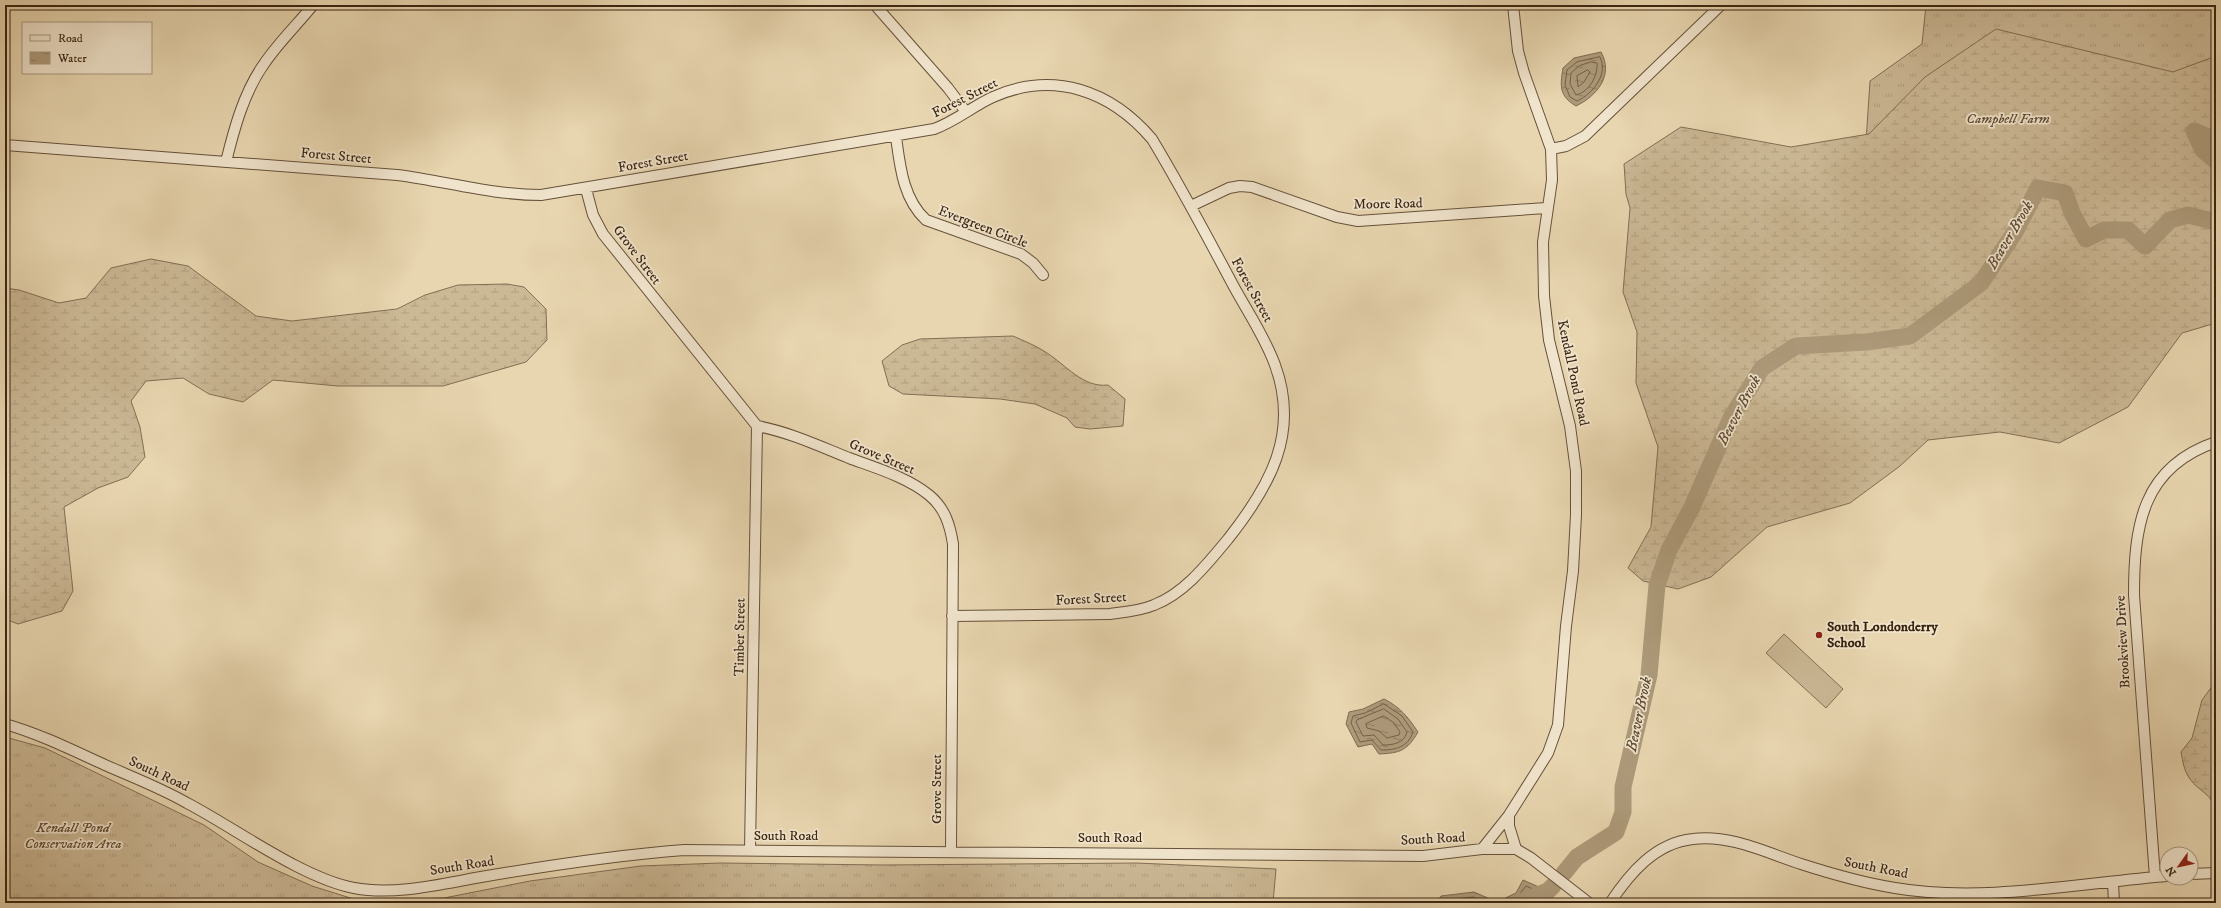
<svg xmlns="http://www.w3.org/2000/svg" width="2221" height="908" font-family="'IM FELL DW Pica',serif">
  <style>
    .grass { fill: url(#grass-tufts); stroke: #836e54 }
    .wetland { fill: url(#wetland-marsh); stroke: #836e54 }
    .pitch { fill: #cbb895; stroke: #836e54 }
    .water { fill: url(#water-ripples); stroke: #7f6b50 }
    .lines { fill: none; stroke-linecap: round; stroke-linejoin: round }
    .shore { stroke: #746046; stroke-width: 1 }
    .river { stroke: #ad9a7a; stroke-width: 17 }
    .minor-casing { stroke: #66513a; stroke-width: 12 }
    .minor { stroke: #f0e4cc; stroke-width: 10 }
    .poi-dot { fill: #8f2418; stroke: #f0e4cc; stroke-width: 1.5 }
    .labels { text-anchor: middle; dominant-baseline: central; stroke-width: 3.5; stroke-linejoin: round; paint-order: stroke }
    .street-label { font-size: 14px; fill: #3b2512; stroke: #f0e4cc }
    .park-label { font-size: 14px; font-style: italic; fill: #5f4a33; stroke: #f0e4cc }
    .poi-label { font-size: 14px; font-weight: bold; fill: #3b2512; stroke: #f0e4cc; text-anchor: start }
    .water-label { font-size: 15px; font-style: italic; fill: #5d4831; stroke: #f0e4cc }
  </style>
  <defs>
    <pattern id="grass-tufts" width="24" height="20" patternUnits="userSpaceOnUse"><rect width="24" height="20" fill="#cbb895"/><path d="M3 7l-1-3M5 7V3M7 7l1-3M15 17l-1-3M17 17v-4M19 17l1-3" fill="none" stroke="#af9e7f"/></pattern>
    <pattern id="wetland-marsh" width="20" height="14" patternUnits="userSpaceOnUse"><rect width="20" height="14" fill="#cbb895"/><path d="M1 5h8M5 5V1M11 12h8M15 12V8" fill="none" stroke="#af9e7f"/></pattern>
    <pattern id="water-ripples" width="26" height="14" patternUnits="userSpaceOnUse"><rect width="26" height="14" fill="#ad9a7a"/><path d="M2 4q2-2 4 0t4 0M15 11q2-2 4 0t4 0" fill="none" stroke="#8e7d63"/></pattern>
  </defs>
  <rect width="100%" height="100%" fill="#e8d6b0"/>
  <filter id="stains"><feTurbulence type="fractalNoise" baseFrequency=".005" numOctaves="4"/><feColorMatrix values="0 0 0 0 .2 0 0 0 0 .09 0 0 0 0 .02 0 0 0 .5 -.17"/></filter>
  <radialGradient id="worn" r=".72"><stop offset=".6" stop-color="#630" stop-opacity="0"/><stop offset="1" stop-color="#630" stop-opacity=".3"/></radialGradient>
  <path class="grass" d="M1926,5H2216V195L1852,354L1870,81L1922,44Z
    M5,737L45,748L204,825L258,862L312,886L360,901L444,898L530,881L641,866L720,863L883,865L1136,863L1276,869L1273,903H5Z"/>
  <path class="wetland" d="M1996,29L2173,72L2216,56V323L2182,333L2128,407L2059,443L2000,432L1928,440L1900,466L1850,503L1767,527L1711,577L1678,589L1643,581L1628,568L1651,527L1658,447L1636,383L1637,332L1623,292L1630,208L1626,194L1624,164L1681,127L1791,147L1869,134L1925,77Z
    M151,259L188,266L256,316L292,321L397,309L425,295L458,285L507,284L524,287L546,309L547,340L526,362L443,386H338L273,380L243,402L209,394L183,378L146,381L131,401L140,427L145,457L128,477L98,488L64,507L73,591L62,611L18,624L5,619V288L19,290L59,303L86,298L111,268Z
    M1013,336C1024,341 1037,346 1047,353C1066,365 1083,388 1108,385L1125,399L1123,426L1090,429L1075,427L1067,418L1035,404L1000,399L903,394L889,386L882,361L902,345L920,339Z
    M2216,681V811C2212,793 2199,792 2190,779C2184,771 2183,762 2181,752L2192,738L2202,700Z"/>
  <path class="pitch" d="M1784,634L1843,689L1826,708L1766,653Z"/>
  <path class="water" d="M1601,52C1614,75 1597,96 1576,106C1559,96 1560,86 1563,68L1574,58Z
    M1384,699C1400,707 1408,717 1418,732C1407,751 1400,753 1379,754L1372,744L1358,747L1346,724L1349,712L1363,709Z
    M1523,880L1548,891L1552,902L1436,903L1441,896L1474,892L1497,902L1516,893Z"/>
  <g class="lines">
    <path class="shore" d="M1600,57C1609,75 1592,94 1577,101L1570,97L1565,85L1567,70L1577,62Z
      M1591,62L1597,63C1598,76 1589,92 1576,95L1570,84L1571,73L1579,66Z
      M1588,70L1590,72L1584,82L1578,87L1577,76Z
      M1384,704L1402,716L1413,732C1408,747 1396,750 1381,750L1372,740L1360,742L1351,723L1353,716L1365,713Z
      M1384,709L1398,719L1407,732C1404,743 1394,745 1383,745L1374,735L1363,736L1356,722L1357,720Z
      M1384,716L1394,723L1400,732L1399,735L1387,738L1379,731L1367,728L1366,724Z
      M1441,903L1443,900L1473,897L1490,903
      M1504,903L1518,896L1526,886L1544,894L1548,903"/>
    <path class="river" d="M2216,140L2194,131L2203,150L2216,161
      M1564,873L1577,857L1616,832L1623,812V787L1649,675L1657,585L1669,550L1692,507L1732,416L1762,368L1796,346L1866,342L1910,336L1981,283L2015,232L2038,188L2065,193L2072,213L2086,239L2104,230H2128L2145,246L2170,220L2188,215L2216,222
      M1518,903L1548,891L1553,886"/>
    <g class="minor-casing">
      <path id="minor" d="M875,5L948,88L966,112
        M896,137C900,166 903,199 926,220L1021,254L1033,263L1043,275
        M5,145L397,175C445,181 492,195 541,195L934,129C956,121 973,106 993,97C1054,70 1111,91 1152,139C1181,187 1207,236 1233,285C1247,311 1265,337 1275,365C1300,433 1270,486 1228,539C1208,563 1185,593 1154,605C1140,611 1125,612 1110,614L952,616
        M1551,149L1566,146L1585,136L1721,5
        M226,162C234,129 244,92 264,64C278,43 297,25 313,5
        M586,189L593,215L603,234L757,426C789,432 819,446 849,458C876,468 907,477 929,495C945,508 950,525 953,544L951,851
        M1191,206L1229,188L1240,186L1252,187L1337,217L1358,221L1546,208
        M5,724C40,734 72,750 105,765C132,777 161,788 187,803C235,828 302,878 354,888C397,896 445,883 487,876C552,865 618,855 684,850L1423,856L1482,849H1516L1531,858L1589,903
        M1509,815V826L1516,849
        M1482,849L1509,815L1533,777L1548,753L1558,725L1566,626L1573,571L1576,515V471L1570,426L1549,340L1544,296L1543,242L1552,180L1551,149L1524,73L1518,51L1513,5
        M750,850L757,426
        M2191,874L2216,873
        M2155,877L2134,595C2134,526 2142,467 2216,442
        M2113,882L2114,903
        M1610,903C1630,873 1655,843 1693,839C1730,834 1767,853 1801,864C1832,874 1864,883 1895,888C1981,903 2081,883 2167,876"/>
    </g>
    <use href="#minor" class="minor"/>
  </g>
  <circle class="poi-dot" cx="1819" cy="635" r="4"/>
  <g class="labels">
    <g class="street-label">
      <text transform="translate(965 98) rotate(-27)">Forest Street</text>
      <text transform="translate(336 156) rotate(5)">Forest Street</text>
      <text transform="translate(653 162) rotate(-10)">Forest Street</text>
      <text transform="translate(1388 204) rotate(-1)">Moore Road</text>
      <text transform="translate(983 227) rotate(21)">Evergreen Circle</text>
      <text transform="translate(637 255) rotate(53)">Grove Street</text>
      <text transform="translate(1252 290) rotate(61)">Forest Street</text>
      <text transform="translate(1573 373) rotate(78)">Kendall Pond Road</text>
      <text transform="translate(882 457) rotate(23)">Grove Street</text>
      <text transform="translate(1091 599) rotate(-3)">Forest Street</text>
      <text transform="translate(740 637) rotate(-89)">Timber Street</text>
      <text transform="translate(2123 642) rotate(-93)">Brookview Drive</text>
      <text transform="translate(159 774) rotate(25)">South Road</text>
      <text transform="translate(937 789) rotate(-90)">Grove Street</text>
      <text x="786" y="836">South Road</text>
      <text x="1110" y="838">South Road</text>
      <text transform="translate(1433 839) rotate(-3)">South Road</text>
      <text transform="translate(462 866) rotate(-9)">South Road</text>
      <text transform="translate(1876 868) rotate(11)">South Road</text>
    </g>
    <g class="park-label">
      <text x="2008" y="119">Campbell Farm</text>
      <text x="73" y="828">Kendall Pond<tspan x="73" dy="16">Conservation Area</tspan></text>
    </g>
    <g class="poi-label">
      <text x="1827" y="627">South Londonderry<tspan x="1827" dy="16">School</tspan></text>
    </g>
    <g class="water-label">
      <text transform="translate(2010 235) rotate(-59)">Beaver Brook</text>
      <text transform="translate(1739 410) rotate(-62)">Beaver Brook</text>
      <text transform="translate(1639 714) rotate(-78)">Beaver Brook</text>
    </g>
  </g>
  <rect width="2221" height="908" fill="none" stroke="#e8d6b0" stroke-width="20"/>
  <rect x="6" y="6" width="2209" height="896" fill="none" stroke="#3b2512" stroke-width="2"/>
  <rect x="10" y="10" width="2201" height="888" fill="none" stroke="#3b2512"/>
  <rect x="22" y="22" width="130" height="52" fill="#f0e4cc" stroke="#a89882"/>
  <rect x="30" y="35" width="20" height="6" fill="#f0e4cc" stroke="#a89882"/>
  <text x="58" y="42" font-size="12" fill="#3b2512">Road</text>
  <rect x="30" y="52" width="20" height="12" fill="url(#water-ripples)" stroke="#a89882"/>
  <text x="58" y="62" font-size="12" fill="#3b2512">Water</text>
  <g transform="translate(2179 866) rotate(237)"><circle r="19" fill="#f0e4cc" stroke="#a89882"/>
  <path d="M0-3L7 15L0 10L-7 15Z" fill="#8f2418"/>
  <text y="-6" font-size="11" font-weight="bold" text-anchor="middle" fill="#3b2512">N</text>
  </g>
  <rect width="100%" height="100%" filter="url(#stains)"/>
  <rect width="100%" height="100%" fill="url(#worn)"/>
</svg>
